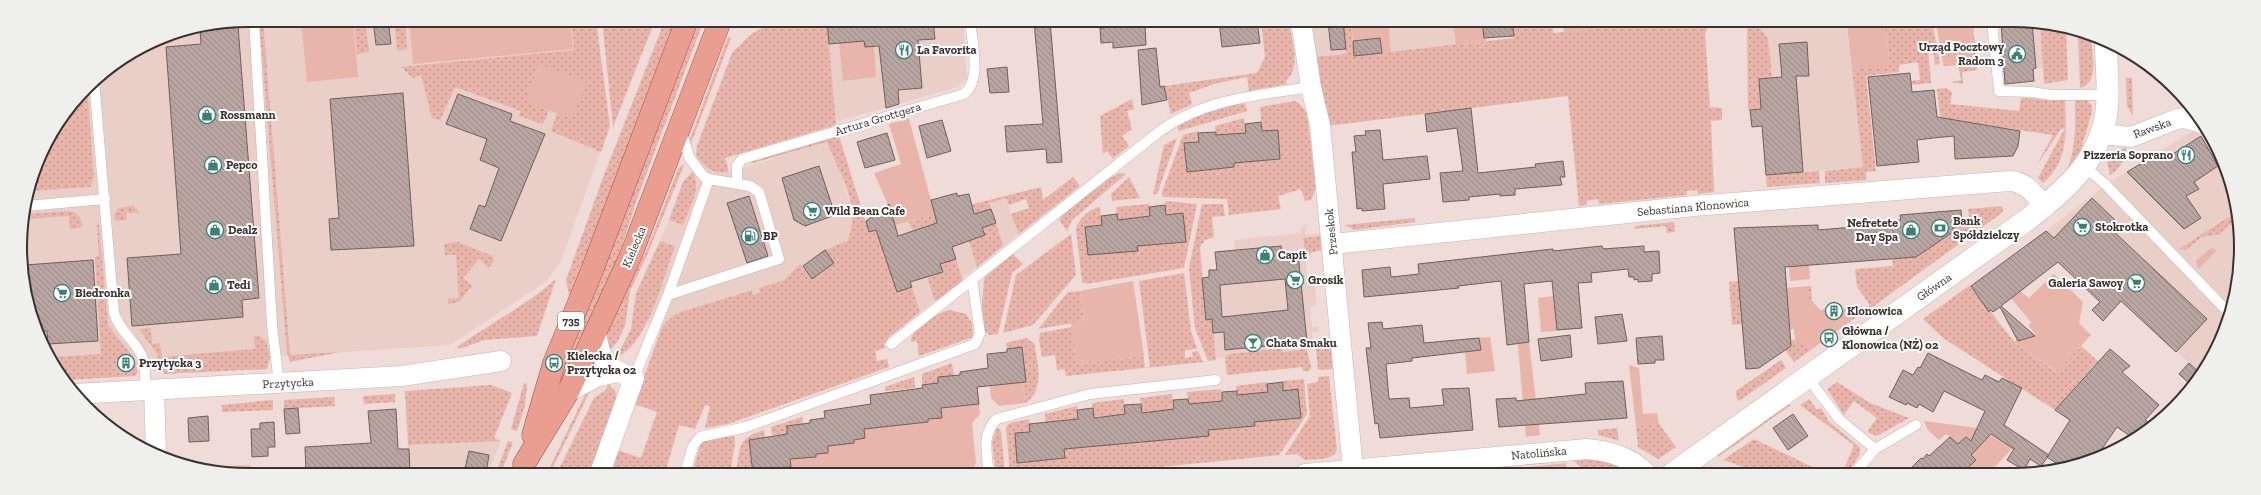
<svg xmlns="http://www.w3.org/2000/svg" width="2261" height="495" font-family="'Zilla Slab',serif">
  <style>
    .built { fill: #eacec8 }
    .grass { fill: url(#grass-dots) }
    .green { fill: #e9b4a9 }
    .building { fill: url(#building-back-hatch); stroke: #705f5c; fill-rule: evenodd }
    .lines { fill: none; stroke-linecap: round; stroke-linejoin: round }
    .service-casing { stroke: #c7b4b0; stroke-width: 11 }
    .minor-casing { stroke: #c7b4b0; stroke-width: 21 }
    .tertiary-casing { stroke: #c7b4b0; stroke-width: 23 }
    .primary-casing { stroke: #a24e3f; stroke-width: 23 }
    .service { stroke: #fff; stroke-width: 10 }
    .minor { stroke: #fff; stroke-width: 20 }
    .tertiary { stroke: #fff; stroke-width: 22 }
    .primary { stroke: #e99e91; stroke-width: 22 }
    .labels { text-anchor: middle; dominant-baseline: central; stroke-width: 4; stroke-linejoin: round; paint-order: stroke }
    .shield { fill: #fff; stroke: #75706e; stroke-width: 1 }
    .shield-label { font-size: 11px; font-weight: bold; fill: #3a3230 }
    .poi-label { font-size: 12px; font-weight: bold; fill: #3a3230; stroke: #fff; text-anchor: start }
    .street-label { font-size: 12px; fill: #3a3230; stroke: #fff }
    .rim { fill: none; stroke: #3a3230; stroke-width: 2 }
  </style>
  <defs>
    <pattern id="grass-dots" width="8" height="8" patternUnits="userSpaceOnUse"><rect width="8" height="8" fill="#e9b4a9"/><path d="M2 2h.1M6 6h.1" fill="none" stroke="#be938a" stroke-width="1.8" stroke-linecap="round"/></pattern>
    <pattern id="building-back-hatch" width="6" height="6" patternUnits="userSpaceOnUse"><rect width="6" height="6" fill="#b9a6a2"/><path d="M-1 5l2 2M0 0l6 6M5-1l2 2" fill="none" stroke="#978884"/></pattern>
  </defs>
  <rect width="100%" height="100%" fill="#efdbd7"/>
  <path class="built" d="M248,20H592L606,136L561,261L547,281L450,345L61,371L32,320L20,233L37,160L87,86L161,37Z
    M827,21H963L967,78L958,87L835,122Z
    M1315,21H1343L1346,54L1313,57L1312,29Z
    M1388,21H1453L1456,45L1391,52Z
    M1754,22H1846L1863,167L1766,175Z
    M2032,22H2040L2043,68H2036Z
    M2196,129L2233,192L2239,277L2217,348L2200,373L2046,231L2113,180Z
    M827,142L838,165L854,217L852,230L834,263L812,279L800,264L784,280L759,288L761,293L753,295L751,290L687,310L678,313L662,327L647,322L675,247L660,241L669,220L683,224L697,186L696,177L692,172L696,156L713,172L723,174Z
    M1006,198L1019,234L962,278L963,281L920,312L891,226Z
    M1308,223L1305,235L1321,233V236L1303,238L1305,254L1311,253L1312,257L1305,258L1307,279H1314L1316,296V305L1310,306L1312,327L1318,326L1319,331L1312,332L1313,342L1320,341L1321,348L1282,352V348L1230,354L1225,357L1216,358L1212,319L1206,320L1202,278L1209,277V270L1217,269L1215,252L1235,250L1234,240L1301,233V228Z
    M501,441L488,473H410L408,445Z"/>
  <path class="grass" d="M259,20H263L290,355L340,352L290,362L287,353Z
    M354,20H365L369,52L357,54Z
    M394,20H405L407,49L397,50Z
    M571,20H596L610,126L601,152L551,131L557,113L572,119L525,101L549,111L543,124L519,116L521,111L455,87L440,120L432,118L421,75L413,78L401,67L574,50Z
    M602,20H633L630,27L638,20H648L654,23L613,127Z
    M665,20H677L579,275L569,296L566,280L604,175Z
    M773,21H827L836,125L725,158L729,172C714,176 705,167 696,156L697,146L732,53L750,35Z
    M1261,21H1289C1291,38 1302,69 1286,80L1287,84L1249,91L1247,77L1217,83L1189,93L1192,104L1171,114L1164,86L1257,73L1265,57Z
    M1343,21H1351L1354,56L1514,38L1512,21H1552L1553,33L1592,29V21L1716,22L1707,28L1705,34L1710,107L1722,108V120L1711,121L1714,192L1698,194L1697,190L1686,191L1687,195L1599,204L1598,199L1586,201L1587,205L1579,206L1568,96L1327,126L1313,57L1346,54Z
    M1885,22H1932L1940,64L1935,65L1933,49H1928L1931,83L1911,85L1910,81L1920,80L1918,62L1899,65V72L1866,76L1876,171L1866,172V180L1825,183V171L1863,167L1852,70L1890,65Z
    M1936,22L1986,24L1973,25L1977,70L1962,72L1963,84L1951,82L1961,80L1958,65L1944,66L1943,64L1973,61L1970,25L1937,28Z
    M2040,22L2066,30L2068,80L2044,84Z
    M695,25L701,28L638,196L612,276L564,376L559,374Z
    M1747,25L1758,26L1768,39L1772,78L1759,79L1761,109L1748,110Z
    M2078,34L2091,38C2092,53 2100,83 2080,88Z
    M728,37L731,38L690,146V139Z
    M2126,78H2132L2133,116L2127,106Z
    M87,87L94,177L90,187L30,191L37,160Z
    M1946,88L1952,92L1950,104L2019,111L2021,98C2036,98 2050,102 2065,100C2066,131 2069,162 2043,183L2038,178L2065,128L2060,130L2036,167L2053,135L1940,118L1937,89Z
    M1132,99L1134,109L1127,111L1132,129L1122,136L1129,146L1113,159L1107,151L1103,154L1100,116Z
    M2075,99H2086L2092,106V112L2080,153L2065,175C2077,148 2075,128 2075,99Z
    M1295,101L1299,103L1307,113L1316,188L1311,200L1305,201L1301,189L1278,196L1281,209L1229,215L1227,199L1163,197L1162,192L1183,135L1198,131L1199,142L1184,143L1187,172L1234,167V163L1280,159L1278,130L1262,131L1260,107Z
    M1245,103L1247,111L1179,131L1177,126L1212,110Z
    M1244,118L1246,133L1231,134L1216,140L1215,126Z
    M839,136L869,232L891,226L879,239L897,292L912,287L920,312L888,338L889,342L884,343L885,348L875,351L877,361L887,359L889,367L728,424L705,428L710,406L705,405L695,429L679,425L665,473H608L617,450L641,458L657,412L634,404L662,327C669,318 676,313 687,310L752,290L753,295L760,293L759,288L784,280L800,264L812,279L834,263L825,250L847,241C863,208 839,173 827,142L750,164L754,161Z
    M1177,138L1157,194H1153L1164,145Z
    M2126,147C2126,157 2120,170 2110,175L2107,162L2113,153Z
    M682,165H684L648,253L630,291L625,326L618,341L606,354L604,348L607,332L648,247L678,169Z
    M1819,171L1820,183L1767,187L1766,175Z
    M692,172C704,186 688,210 683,225L669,220L683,182Z
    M1120,173L1126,174L1072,220L1067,231L1060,221L1061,215L1109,178Z
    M1073,177L1080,186L1019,234L1011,214L1029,208L1026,199L1009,205L1006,198L989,203L991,209L961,219L957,208L1041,187L1043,200Z
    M1129,177L1140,198L1112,201L1111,194Z
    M1165,201L1197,204L1184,268L1086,284L1082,282L1076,229C1078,220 1090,208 1100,207L1102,225L1085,227L1088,255L1137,251V246L1186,242L1183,213L1166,215Z
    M1149,204L1150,216L1135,218V222L1118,224L1116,207Z
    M1202,204H1223L1225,216L1212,217L1214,237L1205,240L1200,247L1206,319H1212L1216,360L1208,361L1195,328L1189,268Z
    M133,206L140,213H126L127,220L115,221L114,215L118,208Z
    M2002,206L2003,212L1867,311L1866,308L1870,305L1857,287L1855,269L1893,266L1892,259L1916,257L1953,232V227L1970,225L1968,209Z
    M69,211C77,212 81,217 82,225L80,228L70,229L69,216L24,219L25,214Z
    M940,213L943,221L913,231L909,222Z
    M2235,213L2236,230L2230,224L2220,234L2201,237L2186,250L2179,249Z
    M1415,218V222L1354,230L1345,225Z
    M1674,222L1675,232L1667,233L1666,226L1635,229V226Z
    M996,223L1003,246L977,267L969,241L984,236L982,228Z
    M97,225H99L108,325L133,357L138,372L135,376L66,380L53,357L101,354L95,257L99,256Z
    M1071,234L1076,275L1033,325L1003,333L1016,275Z
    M1321,236L1322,250L1305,254L1303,238Z
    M660,241L675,246C664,276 647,346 616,358L631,329L636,293Z
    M458,242L492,256L494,260L489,268L479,259L463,278L472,286L459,302L448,304V299L459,298L456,255H445L444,244Z
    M1013,254L1023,264L1012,273L998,334L989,335L984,331L982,305L984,280L985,276Z
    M956,259L963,281L935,301L927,277L943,272L940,264Z
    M1184,273L1191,331L1197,349L1185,350V358L1193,357L1192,352L1198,351L1203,362L1066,376L1065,369L1057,370L1055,355L1042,357L1039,340L1040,333L1072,327L1076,364L1143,356L1133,281L1145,368L1150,367L1139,281Z
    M556,279L537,336L484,340L459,349L457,347C490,323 526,306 556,279Z
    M1739,281L1742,324L1732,325L1729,282Z
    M1970,285L2015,343L2056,372L2081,346L2099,362L2094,365L2055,410L1943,338L1923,319Z
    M1808,286H1811L1812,301L1821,311L1834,301L1837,304L1827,311L1831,317L1847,306L1855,318L1794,362L1785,350L1791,346V340H1795L1811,348Z
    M1080,291L1084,321L1038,329L1068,292Z
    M950,310L966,314L972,323L973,337L919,356L917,341L911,342C910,329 938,312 950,310Z
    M151,328L152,344L160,343L162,357L255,349L254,336H260L266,341L270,357L267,369L164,374L156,352L139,329Z
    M1026,338L1034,343C1038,361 1045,392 1025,403L1023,382H1026L1022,347L1007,349L1006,343Z
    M1329,347L1331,348L1333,369L1318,370L1316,349Z
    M1282,348L1283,352L1307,349L1311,367L1309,371H1303L1302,367L1227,375L1225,357L1230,354Z
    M1781,360L1786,368L1739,401L1737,400L1736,391Z
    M952,363L954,376L938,383L922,385V374Z
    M1329,376L1337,450C1332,461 1316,459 1305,460L1297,454L1285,455L1310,416L1307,384L1318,382V377Z
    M914,377L915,388L886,391L885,387Z
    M1304,379L1307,414L1279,455L1091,474H1010L1006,427L1010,423L1029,419L1030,432L1015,433L1018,463L1065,458L1064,449L1209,435L1208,430L1254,426V422L1301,418L1298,390L1283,391V381Z
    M1267,382L1268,392L1237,399L1236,386Z
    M1837,382L1870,403L1909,418L1877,436L1867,432L1877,418L1854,401L1844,415L1827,389Z
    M524,383L527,384L525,406L517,431L511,429Z
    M608,384L615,391L617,400L592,473H557L594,398L606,390Z
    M491,385L512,393L494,438L501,441L408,445L405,391Z
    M593,385L550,473H547L585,395Z
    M1221,389L1222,401L1206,402V407L1189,408L1187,392Z
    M395,394V402L364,404L363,396Z
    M1172,394L1174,410L1142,413L1140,398Z
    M334,397L335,406L284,409V400Z
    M1124,399L1125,414L1094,417L1092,403Z
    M1809,399L1817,410L1821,408L1829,422L1860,447V454L1847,474H1842L1854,445L1800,405Z
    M273,400V410L222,412V405Z
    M1786,404L1791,405L1718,457V452Z
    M1077,406L1078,419L1062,420V429L1046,430L1045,414Z
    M802,417L803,424L787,426V434L772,435L771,427Z
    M1659,424L1676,447L1658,459L1638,447L1636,426Z
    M997,427L1001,431L1005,474H996L992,443Z
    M1617,428L1619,441L1598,435V430Z
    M764,430L765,438L749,440L753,473H736C741,447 736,439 764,430Z
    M734,436L735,443L730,473H692L701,443L710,439Z
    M1754,439L1827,474H1757L1758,472L1723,460Z
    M508,441L513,442L501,473H496Z
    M1572,459C1594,458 1614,461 1632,474H1588Z"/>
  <path class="green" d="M301,20H353L358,77L307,82Z
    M409,20H570L573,49L413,64Z
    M1351,21H1388L1391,52L1382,53L1380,38L1353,41Z
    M1453,21H1484L1486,41L1456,45Z
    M1563,21H1592V29L1564,32Z
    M1885,22L1890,66L1852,70L1847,25Z
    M1970,25L1973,61L1943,64L1937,28Z
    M864,32L865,47L874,46L876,77L843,81L838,34Z
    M539,64L587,82L572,119L525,101Z
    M909,119L935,215L895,225L889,207L874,173L901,164L889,124Z
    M2211,248L2217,250L2198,269L2196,261Z
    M1809,265L1810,279L1790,281L1789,267Z
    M2054,274L2083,302L2079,323L2091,335L2057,372L2015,343L2017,338L2018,341L2036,335L2029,326L2031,322L2010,297L2020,291L2029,298Z
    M1133,281L1144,356L1076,364L1071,323L1084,321L1080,291Z
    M1808,286L1810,302L1819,313L1825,312L1831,319L1848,308L1854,317L1811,348L1795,340L1794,329H1790L1787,288Z
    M1553,296L1557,331L1541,332L1538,298Z
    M1528,333L1540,435L1526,437L1517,334Z
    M1490,337L1495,371L1467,374L1464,339Z
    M1629,365L1639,368L1643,414L1657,413L1659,424L1636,426Z
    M1023,382L1025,403L999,406L991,398L990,386Z
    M979,404L980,414L972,423L976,463L971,473L756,474L777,471V468L791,467L790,459L815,457L816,454L828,453V446L865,438L864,429L928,422V419L942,418L941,408Z
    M1924,421L1977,428L2013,448L1988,474H1964L1976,460L1971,455L1978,448L1966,437L1958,444L1946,434L1939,440L1928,430Z
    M1566,463L1567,474H1530L1529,467Z
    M250,465V473L215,472L214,467Z"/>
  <path class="building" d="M373,20H388L391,44L376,45Z
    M827,21H933L935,39L918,40L922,88L898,90L899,104L886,108L879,46L865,47L864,41L829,44Z
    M1034,21H1050L1062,162L1047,163L1046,149L1007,152L1005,126L1043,124Z
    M1219,21H1257L1260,43L1222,47Z
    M1328,21H1343L1346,49L1331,50Z
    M1482,21H1512L1514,36L1484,38Z
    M2001,22H2032L2036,68L2033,69L2034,81L2005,84Z
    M1145,25L1146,45L1113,48V42L1101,43L1100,28Z
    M238,26L259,298L242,300L243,317L132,326L127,258L181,254L166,47L201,44L200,30Z
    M1380,38L1382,53L1354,56L1353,41Z
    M1807,42L1809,76H1796L1803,172L1766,175L1762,126L1752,127L1751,119L1750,110L1761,109L1759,79L1782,77L1779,44Z
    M1156,48L1160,87L1164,86L1167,100L1142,105L1138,50Z
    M1007,67L1009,92L990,93L987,69Z
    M1910,73L1912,92L1934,90L1937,117L2020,131L2018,146L2013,156L1955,159L1954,136L1933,138L1917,140L1919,162L1877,166L1868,77Z
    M403,93L414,246L331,250L329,219L339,218L330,99Z
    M458,94L512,114L510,121L545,134L501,241L470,229L479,205L485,207L499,168L480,160L487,139L446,124Z
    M1471,108L1478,173L1536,167L1535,164L1563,161L1565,177H1560L1562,185L1515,189V195L1500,196V194L1469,197V200L1443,202L1440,173L1463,171L1457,128L1427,132L1425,114Z
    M942,120L951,151L927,158L919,126Z
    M1261,122L1262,131L1278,130L1280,159L1234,163V167L1187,172L1184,143L1199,142L1198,133L1216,132V135L1246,133L1245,124Z
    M1380,130L1383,160L1427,156L1430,179L1383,184L1385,209L1362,211V208L1357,209L1352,152H1356L1354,136L1366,135L1365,131Z
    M887,133L895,160L865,168L857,142Z
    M2201,136L2218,166L2194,182L2199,189L2186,196L2201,218L2184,229L2127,172L2157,154L2162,161Z
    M819,166L835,215L805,226L794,220L782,178Z
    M957,193V196L969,194L974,214L991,209L996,223L982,228L985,235L952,247L956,259L940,264L943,272L910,282L912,287L897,292L876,230L869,232L866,221L889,204L898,236L937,223L931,200Z
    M749,196L768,256L747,263L727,203Z
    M2092,198L2117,222L2111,229L2207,319L2176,352L2121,301L2103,321L2092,310L2100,302L2058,262L2001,306L2035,336L2018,341L2000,307L1993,312L1991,310L1989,312L1971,286L2046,231L2054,238Z
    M1165,205L1166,215L1183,213L1186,242L1137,246L1138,251L1088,255L1085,227L1102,225L1101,216L1117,214L1118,220L1150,216L1149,207Z
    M1961,210L1962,226L1953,227V232L1916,257L1785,267L1791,346L1759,368L1746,369L1734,228L1818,225V230L1889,224V221L1901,220L1900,215Z
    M1281,246L1282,255L1298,254L1307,342L1225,350L1224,332L1213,333L1212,319L1206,320L1202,278L1209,277V270H1217L1215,252ZM1285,279L1288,310L1222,317L1220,285Z
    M1602,246L1603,249L1644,246V252L1659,251L1660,273L1652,274V281L1638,282V279L1634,280V277H1629L1628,269L1591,273L1592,282L1578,283L1582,328L1557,330L1552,281L1524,284L1529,342L1507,345L1501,281L1458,286L1459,288L1364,297L1362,270L1390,267L1391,277L1419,274L1418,264L1553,249V251Z
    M825,250L834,263L812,279L803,266Z
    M93,260L98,341L48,344L47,331H38L32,320L25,265Z
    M1622,314L1627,341L1598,344L1595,317Z
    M1382,322L1383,329L1422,325L1424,343L1479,338L1481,350L1412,358V361L1386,364L1389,399L1409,398L1410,408L1444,405L1442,389L1469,388L1473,430L1380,438L1378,423L1375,424L1366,348H1371L1368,323Z
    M1570,335L1572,357L1541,361L1538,339Z
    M1662,336L1664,360H1655V363L1638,364L1636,338Z
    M1022,347L1026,382L977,387L979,404L941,408L942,418L928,419V422L864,429L865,438L854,440V443L828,446V453L816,454V457L790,459L791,467L777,468V471L753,474L749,440L787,434V426L810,423V420L825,418L824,411L871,404L870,395L923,388L922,385L938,383V377L960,375V372L988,368L987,354L1007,352V349Z
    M2110,349L2130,366L2122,372L2159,405L2145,420L2148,422L2142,431L2133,438L2117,427L2097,456L2060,466L2047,457L2070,420L2055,410Z
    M1928,353L1982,380L1985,375L1999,382L2002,378L2022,388L2004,425L2049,455L2041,466L2030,459L2024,470L2007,460L2014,449L1991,434L1971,455L1976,460L1962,474H1905L1921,458L1923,459L1927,454L1929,456L1950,437L1958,444L1966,437L1971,441L1985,411L1944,391L1933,412L1919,404L1917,408L1907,403L1906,405L1889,397L1903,370L1913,375L1918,367L1920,368Z
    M2189,363L2200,373L2191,385L2179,374Z
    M1623,381L1627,418L1499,427L1496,399L1516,398V401L1586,394L1585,383Z
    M1283,382V391L1298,389L1301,418L1254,422L1255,426L1208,430L1209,436L1064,449L1065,458L1017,463L1015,433L1030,432L1029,424L1078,419L1077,410L1093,408L1094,418L1125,414L1124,405L1141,404L1142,413L1174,409L1173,400L1188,399L1189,404L1222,401V392L1237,391V395L1268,392L1267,384Z
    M298,408L300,433L286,434L284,409Z
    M396,409L398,449H409L410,473H356V468L325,470V473H306L305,447L371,443L368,411Z
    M1793,414L1808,436L1788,450L1773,428Z
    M208,416L209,441L189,442L188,418Z
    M274,422L275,447H268V456L252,457L251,429H260V423Z
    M469,451L489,455L486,473H464Z"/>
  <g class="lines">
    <g class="service-casing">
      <path id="service" d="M254,20L272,325L279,384
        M1992,22L1999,91L2032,92L2051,95H2108
        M94,81L114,313C120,333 138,342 143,359C146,368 145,381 145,391
        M2085,167L2105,184L2228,312
        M737,183V166L742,159L964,94C982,81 972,41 970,21
        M27,206L105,199
        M668,295L779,259L759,192L750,186L709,179L703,176L689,157L682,133
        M891,344L1160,131C1204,99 1258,95 1311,87
        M1807,377L1839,419L1875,449
        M634,378L668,295L709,179
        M685,473L693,446L700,437L746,427L975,344L980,333L972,280
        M989,474C987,454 981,434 997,419L1090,394L1216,380
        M1854,474L1875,449L1916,425"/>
    </g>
    <g class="minor-casing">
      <path id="minor" d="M1301,21L1311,87L1320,125L1353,469
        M2102,134L2131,137L2177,119L2184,118L2201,123
        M1333,244L1694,206L2010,181C2027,182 2035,195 2045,207
        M596,332C600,361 607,369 634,378L600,473
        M154,390L156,452
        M568,392L596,377L617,372
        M75,394L402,376L501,361
        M1305,474L1587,449C1610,451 1630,457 1647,474"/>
    </g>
    <g class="tertiary-casing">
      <path id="tertiary" d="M1672,474L2024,222C2064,192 2102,160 2107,107C2109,86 2106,64 2106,43"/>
    </g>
    <g class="primary-casing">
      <path id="primary" d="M533,435L554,363L591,273L687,20
        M524,464L568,392L631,255L720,21"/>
    </g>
    <use href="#service" class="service"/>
    <use href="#minor" class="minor"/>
    <use href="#tertiary" class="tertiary"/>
    <use href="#primary" class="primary"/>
  </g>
  <defs>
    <g id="restaurant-ring" transform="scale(0.9)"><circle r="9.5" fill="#fff" stroke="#3c8176" stroke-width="1.5"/><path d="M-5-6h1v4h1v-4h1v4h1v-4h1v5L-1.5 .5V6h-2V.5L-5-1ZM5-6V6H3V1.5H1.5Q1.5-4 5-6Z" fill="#3c8176"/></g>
    <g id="civic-ring" transform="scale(0.9)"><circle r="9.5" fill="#fff" stroke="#3c8176" stroke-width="1.5"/><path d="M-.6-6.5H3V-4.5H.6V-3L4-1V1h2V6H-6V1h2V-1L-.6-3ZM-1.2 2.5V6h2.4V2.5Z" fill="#3c8176"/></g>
    <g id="shop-ring" transform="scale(0.9)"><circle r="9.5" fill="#fff" stroke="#3c8176" stroke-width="1.5"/><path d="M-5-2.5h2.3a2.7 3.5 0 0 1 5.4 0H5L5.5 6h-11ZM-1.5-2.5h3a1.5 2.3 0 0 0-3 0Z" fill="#3c8176"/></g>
    <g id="supermarket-ring" transform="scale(0.9)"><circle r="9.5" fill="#fff" stroke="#3c8176" stroke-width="1.5"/><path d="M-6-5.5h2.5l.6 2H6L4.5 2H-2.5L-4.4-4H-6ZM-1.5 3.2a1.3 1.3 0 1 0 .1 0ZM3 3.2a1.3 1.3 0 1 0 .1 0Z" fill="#3c8176"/></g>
    <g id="bank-ring" transform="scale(0.9)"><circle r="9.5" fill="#fff" stroke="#3c8176" stroke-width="1.5"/><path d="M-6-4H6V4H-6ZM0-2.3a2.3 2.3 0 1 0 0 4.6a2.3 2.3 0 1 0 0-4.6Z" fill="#3c8176"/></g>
    <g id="fuel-ring" transform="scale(0.9)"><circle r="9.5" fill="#fff" stroke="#3c8176" stroke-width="1.5"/><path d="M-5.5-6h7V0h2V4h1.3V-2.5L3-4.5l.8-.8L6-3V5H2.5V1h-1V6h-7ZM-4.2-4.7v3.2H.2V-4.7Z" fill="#3c8176"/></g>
    <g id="building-ring" transform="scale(0.9)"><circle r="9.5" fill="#fff" stroke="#3c8176" stroke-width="1.5"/><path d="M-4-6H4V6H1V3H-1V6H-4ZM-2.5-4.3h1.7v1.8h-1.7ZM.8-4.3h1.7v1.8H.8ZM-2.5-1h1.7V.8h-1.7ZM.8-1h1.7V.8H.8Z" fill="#3c8176"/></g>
    <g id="bus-ring" transform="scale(0.9)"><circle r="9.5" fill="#fff" stroke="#3c8176" stroke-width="1.5"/><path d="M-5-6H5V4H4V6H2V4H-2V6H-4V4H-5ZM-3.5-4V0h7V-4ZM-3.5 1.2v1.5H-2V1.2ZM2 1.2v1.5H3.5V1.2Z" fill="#3c8176"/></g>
    <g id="bar-ring" transform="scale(0.9)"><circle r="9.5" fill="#fff" stroke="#3c8176" stroke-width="1.5"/><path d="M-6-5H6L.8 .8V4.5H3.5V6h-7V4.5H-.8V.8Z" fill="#3c8176"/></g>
  </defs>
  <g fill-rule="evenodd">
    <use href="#restaurant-ring" x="904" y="50"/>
    <use href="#civic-ring" x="2017" y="54"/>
    <use href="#shop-ring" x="207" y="115"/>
    <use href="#restaurant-ring" x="2186" y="155"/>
    <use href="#shop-ring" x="213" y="165"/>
    <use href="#supermarket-ring" x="812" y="211"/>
    <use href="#supermarket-ring" x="2082" y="227"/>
    <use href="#bank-ring" x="1940" y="228"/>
    <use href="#shop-ring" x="215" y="230"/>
    <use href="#shop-ring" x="1911" y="230"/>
    <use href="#fuel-ring" x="750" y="236"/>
    <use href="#shop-ring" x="1265" y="255"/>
    <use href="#supermarket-ring" x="1295" y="280"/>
    <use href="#supermarket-ring" x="2136" y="283"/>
    <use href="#shop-ring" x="214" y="285"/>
    <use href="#supermarket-ring" x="62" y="293"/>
    <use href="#building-ring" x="1834" y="311"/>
    <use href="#bus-ring" x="1829" y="338"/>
    <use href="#bar-ring" x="1253" y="343"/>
    <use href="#building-ring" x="126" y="363"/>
    <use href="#bus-ring" x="554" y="363"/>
  </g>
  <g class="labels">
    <rect class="shield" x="558" y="312" width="26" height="18" rx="3"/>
    <g class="shield-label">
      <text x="571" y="321">735</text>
    </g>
    <g class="poi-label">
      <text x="2004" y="47" text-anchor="end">Urząd Pocztowy<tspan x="2004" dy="14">Radom 3</tspan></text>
      <text x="917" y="50">La Favorita</text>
      <text x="220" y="115">Rossmann</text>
      <text x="2173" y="155" text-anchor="end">Pizzeria Soprano</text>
      <text x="226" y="165">Pepco</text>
      <text x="825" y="211">Wild Bean Cafe</text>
      <text x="1953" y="221">Bank<tspan x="1953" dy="14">Spółdzielczy</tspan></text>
      <text x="1898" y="223" text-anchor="end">Nefretete<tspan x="1898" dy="14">Day Spa</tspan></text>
      <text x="2095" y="227">Stokrotka</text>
      <text x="228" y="230">Dealz</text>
      <text x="763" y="236">BP</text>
      <text x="1278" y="255">Capit</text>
      <text x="1308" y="280">Grosik</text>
      <text x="2123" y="283" text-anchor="end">Galeria Sawoy</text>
      <text x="227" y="285">Tedi</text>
      <text x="75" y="293">Biedronka</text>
      <text x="1847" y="311">Klonowica</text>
      <text x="1842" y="331">Główna /<tspan x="1842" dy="14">Klonowica (NŻ) 02</tspan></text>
      <text x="1266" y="343">Chata Smaku</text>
      <text x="567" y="356">Kielecka /<tspan x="567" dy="14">Przytycka 02</tspan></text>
      <text x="139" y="363">Przytycka 3</text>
    </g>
    <g class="street-label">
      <text transform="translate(878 119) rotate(-17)">Artura Grottgera</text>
      <text transform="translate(2152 128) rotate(-20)">Rawska</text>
      <text transform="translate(1693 207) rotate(-5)">Sebastiana Klonowica</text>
      <text transform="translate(1331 232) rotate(-96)">Przeskok</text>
      <text transform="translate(634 247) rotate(-67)">Kielecka</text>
      <text transform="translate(1934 287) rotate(-35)">Główna</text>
      <text transform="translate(288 383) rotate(-3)">Przytycka</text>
      <text transform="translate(1539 453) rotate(-5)">Natolińska</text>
    </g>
  </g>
  <path d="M0 0H2261V495H0ZM247 27H2014A220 220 0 0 1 2234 247V248A220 220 0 0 1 2014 468H247A220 220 0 0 1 27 248V247A220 220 0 0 1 247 27Z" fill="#efefee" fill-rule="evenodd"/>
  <path class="rim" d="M247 27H2014A220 220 0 0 1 2234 247V248A220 220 0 0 1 2014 468H247A220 220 0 0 1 27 248V247A220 220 0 0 1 247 27Z"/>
</svg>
